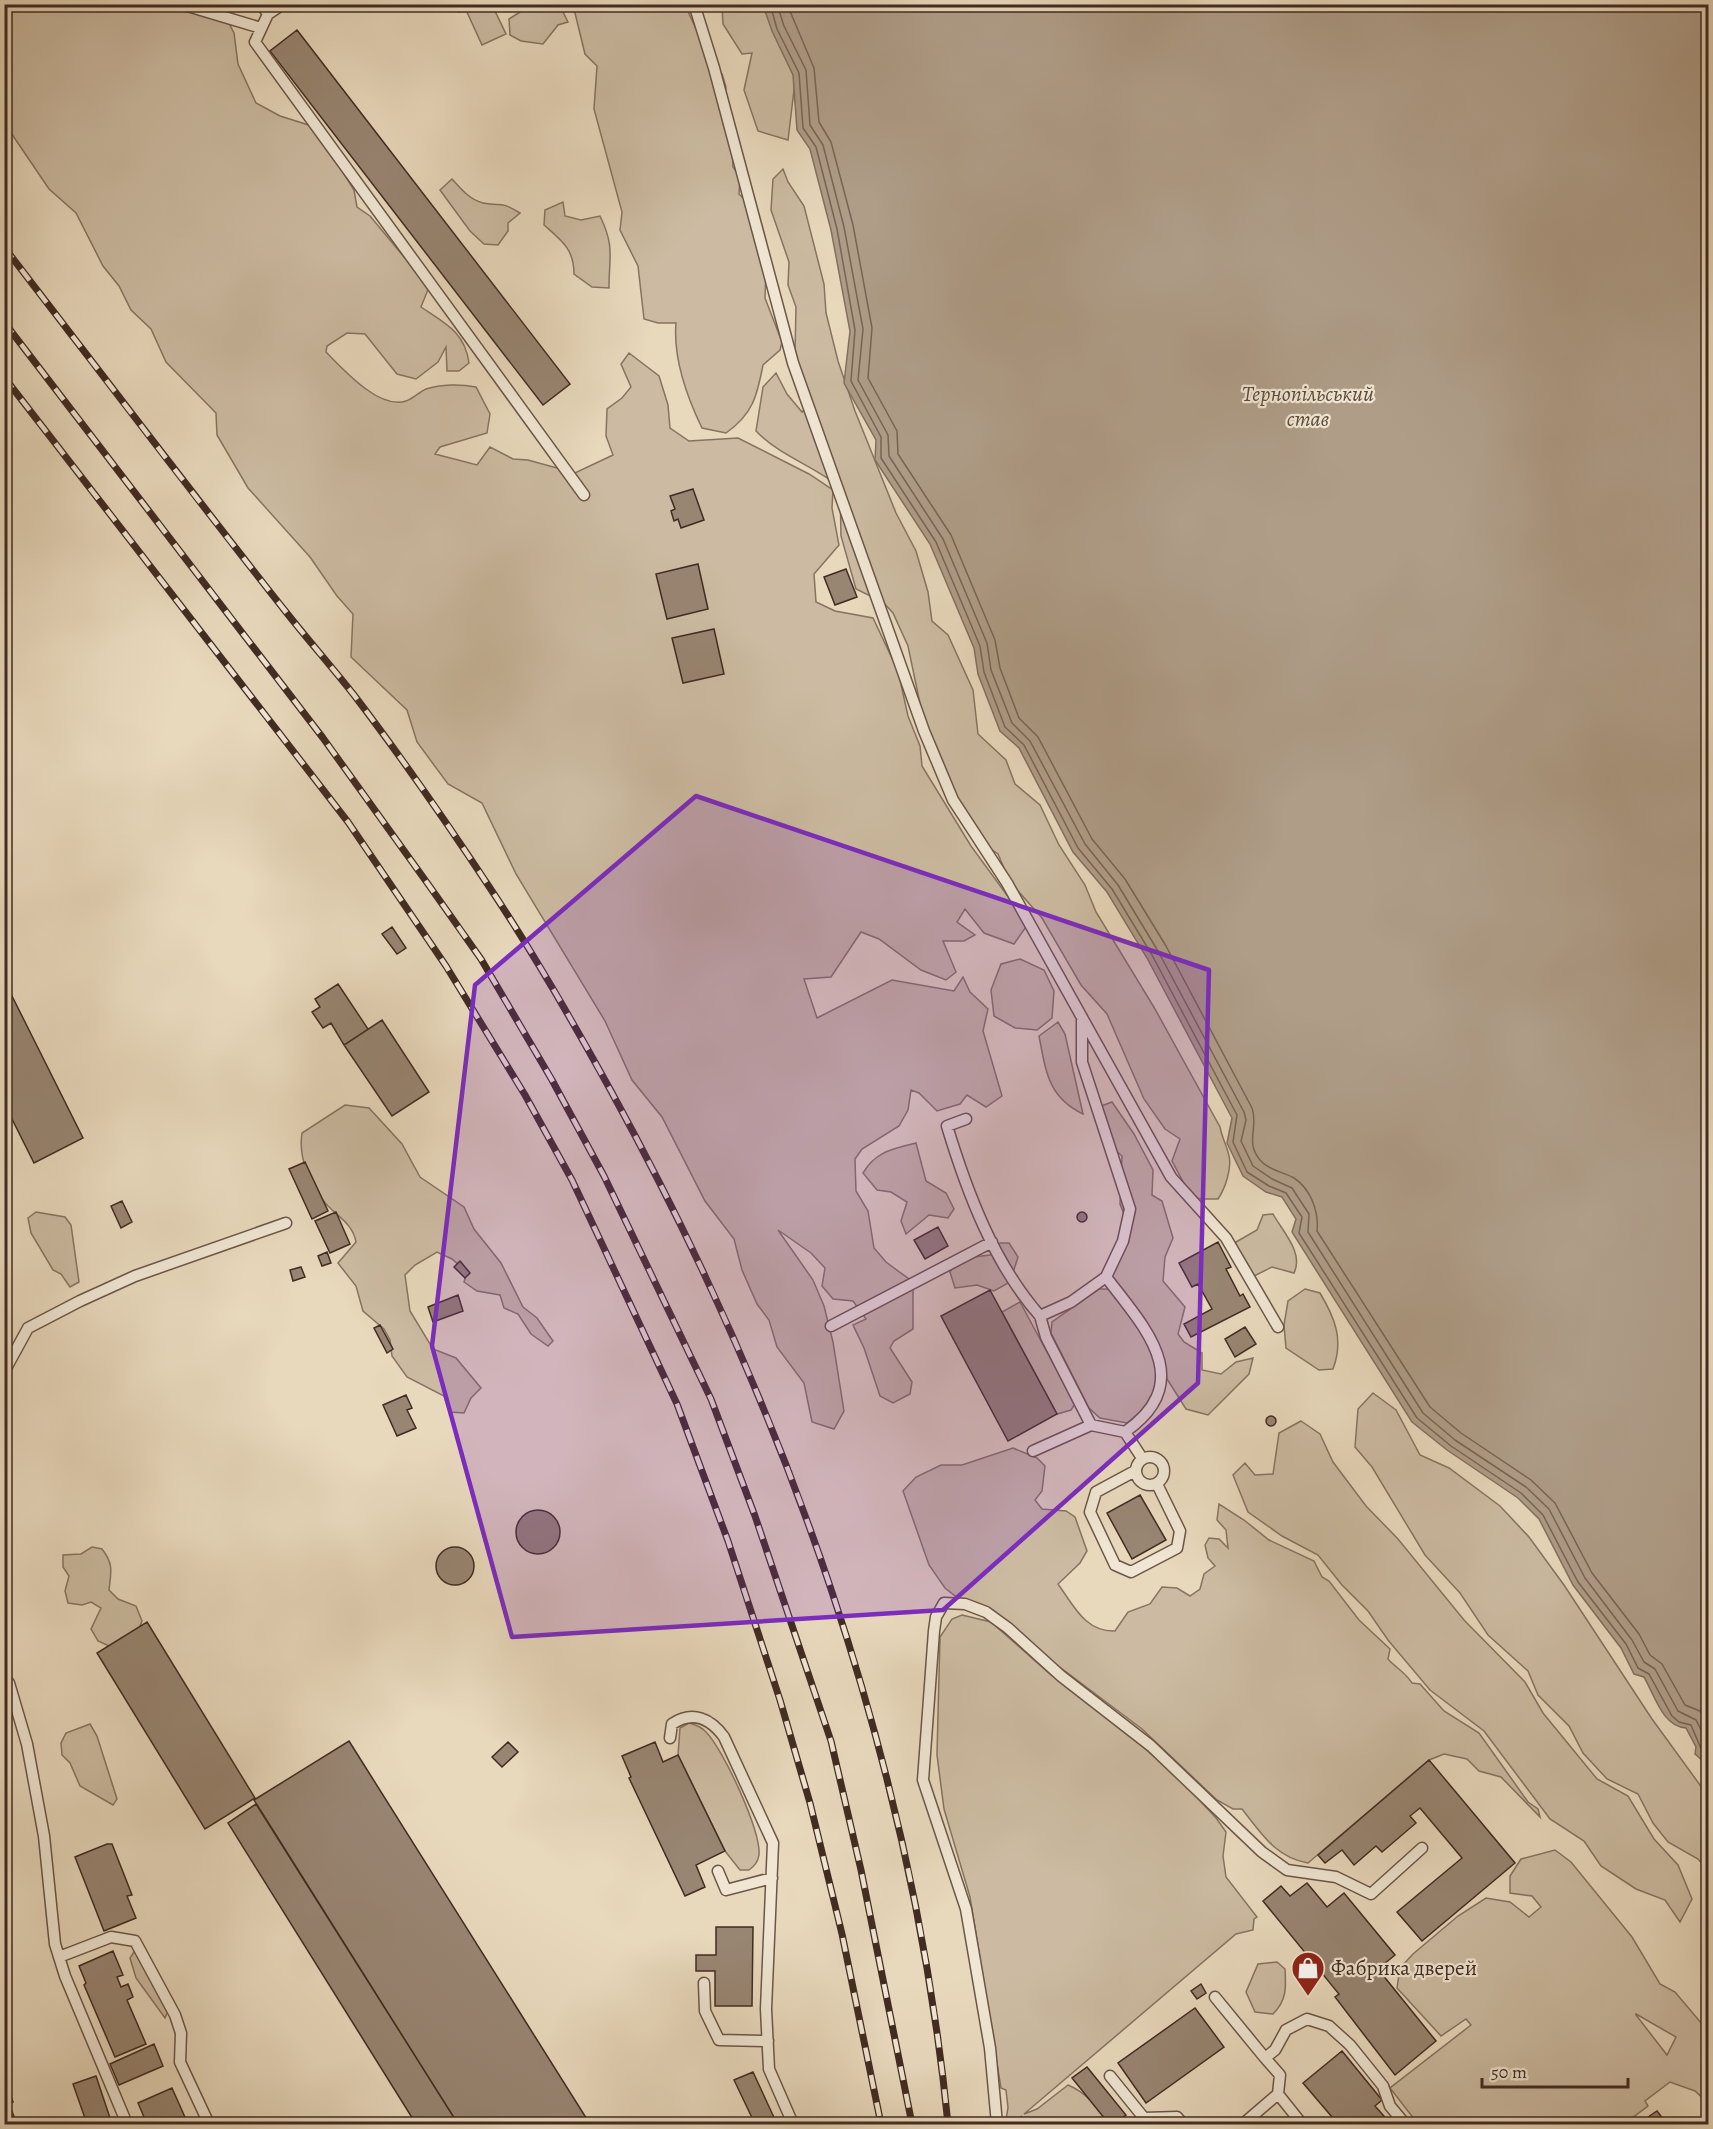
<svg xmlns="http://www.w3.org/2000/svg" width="1713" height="2129" font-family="Alegreya,serif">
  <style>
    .green { fill: #ccbba2; stroke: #867362; stroke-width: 1.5; fill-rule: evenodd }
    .water { fill: #af9d88; stroke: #836f5f; stroke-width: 1.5 }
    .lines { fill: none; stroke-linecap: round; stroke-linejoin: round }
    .shore { stroke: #786455; stroke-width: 1.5 }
    .building { fill: #988572; stroke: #412b22; stroke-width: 1.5 }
    .service-casing { stroke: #6b5648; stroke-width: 13 }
    .service { stroke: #f0e6d3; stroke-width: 10 }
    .rail-casing { stroke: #412b22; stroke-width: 7 }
    .rail { stroke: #f0e6d3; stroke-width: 4.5; stroke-dasharray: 14; stroke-linecap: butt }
    .marked { fill: #7b2cbf; fill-opacity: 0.2; stroke: #7b2cbf; stroke-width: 4.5; stroke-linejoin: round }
    .labels { text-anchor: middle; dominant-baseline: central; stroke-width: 4.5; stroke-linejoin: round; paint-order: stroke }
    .poi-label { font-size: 21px; fill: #412b22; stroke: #f0e6d3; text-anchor: start }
    .water-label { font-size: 22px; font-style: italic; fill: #5c483c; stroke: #f0e6d3 }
  </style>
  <rect width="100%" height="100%" fill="#e8d8bc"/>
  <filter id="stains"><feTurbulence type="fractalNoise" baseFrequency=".00333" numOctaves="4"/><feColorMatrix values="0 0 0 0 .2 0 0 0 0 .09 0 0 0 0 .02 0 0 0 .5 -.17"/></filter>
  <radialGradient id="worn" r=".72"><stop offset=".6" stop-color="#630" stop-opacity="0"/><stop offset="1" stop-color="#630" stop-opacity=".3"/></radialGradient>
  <path class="green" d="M559,4L568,22L558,25L543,44L521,41L510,35L509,19L531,5Z
    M4,5L220,6L234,33L238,64L256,103L280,116L315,127L354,190L357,207L370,216L429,287L421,307C445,323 465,332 469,363L459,371H447L446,347L438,362L416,379L397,374L365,334L347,333L327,346L326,352C343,369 379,410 406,401C413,399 419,392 426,389C441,384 461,384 476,387L490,414L487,433L440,447L435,454L477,465L490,447L513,459L528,460L575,473L613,455L606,436L607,409L622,398L631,387L621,364L629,353L659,376L668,405L670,428L689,441L738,438L809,474L833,490L832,508L839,545L814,574L816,602L835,611L873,618L898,671L908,716L920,746L922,766L971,846L1028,924L1014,944L984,933L965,909L957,922L975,935L964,941H943L956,972L946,980L921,970L879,939L861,932L831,977L804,979L817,1018L892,980L954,991L963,977L970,992L988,1009L983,1031L1002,1096L986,1107L967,1095L960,1104L937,1111L919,1093L911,1090L908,1110L899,1126L862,1149L855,1159L856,1191L868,1211L874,1248L886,1262L913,1282V1329L894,1341L890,1348L912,1382L910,1394L893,1403L880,1396L864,1348L853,1325L866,1319L853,1301L833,1299L822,1286L825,1268L811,1253L778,1230L813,1280L824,1306L833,1342L844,1411L834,1429L812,1422L804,1383L777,1347L769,1320L757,1304L742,1270L734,1239L705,1201L662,1117L632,1080L605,1021L516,874L482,803L448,784L417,742L407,710L351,657L353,614L337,596L310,557L248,488L217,435L216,413L166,362L151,329L131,310L119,286L103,266L76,213L49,189L5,124Z
    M438,5H501L500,10L495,11L506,34L482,45L466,10L459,12Z
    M573,5H685L702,42L706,58L722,74L726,87L723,124L732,147L733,167L740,177L739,194L748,203L766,271L765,298L782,342L780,350L763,365C757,396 753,414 726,433L702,428C687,397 673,358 676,323H658L644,319L638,266L620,230L622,212L594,109L597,66L585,54Z
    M722,5H775L797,65L788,140L758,131L744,90L752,53L742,54L723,24Z
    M783,169L788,182L804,206L824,284L826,313L838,361L855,411L896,513L916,551L928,592L932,621L948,635L973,690L978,734L1006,760L1015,784L1040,805L1059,845L1085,885L1096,912L1155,1009L1220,1127C1222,1138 1227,1146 1229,1156C1232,1168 1225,1189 1218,1199H1199L1187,1189L1172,1161L1180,1139L1165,1129L1144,1099L1107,1014L1081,985L1042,918L1010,882L998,854L976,839L924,723L908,646L893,613L883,602L856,589L841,536L840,487C812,465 780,456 756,431L763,387L776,373L787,394L802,412L811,402L795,353L796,307L788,285L789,262L771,210L773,179Z
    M452,179C460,188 470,200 483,203C502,207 499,200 520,213L508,223V231L498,245L484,244L470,231L440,190Z
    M563,202L565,216L581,220L600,216C615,247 609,256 609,288L592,287L574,274C574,249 562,241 544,225L545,210Z
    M1020,959L1044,970L1054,991L1052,1018L1037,1030L1015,1028L994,1016L991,990L1001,964Z
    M1058,1022L1065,1034L1083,1114C1048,1097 1046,1072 1039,1036Z
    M1112,1102L1134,1134L1153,1170L1152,1195L1162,1201L1173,1238L1165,1257L1163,1281L1185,1307L1178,1334L1184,1342L1202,1353V1370L1221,1374L1236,1362L1253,1358L1249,1374L1208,1415L1186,1409L1155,1360C1159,1394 1153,1403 1127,1423L1100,1418L1089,1408L1051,1333L1052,1322L1099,1289H1107L1112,1270L1130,1229L1120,1204L1122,1156L1103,1139L1096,1108Z
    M345,1105L369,1108L402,1144L420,1177L464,1207L474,1229L501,1263L523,1307L537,1318L553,1341L548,1346L531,1334L518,1314L504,1308L500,1295L477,1291L464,1282L467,1272L452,1259L437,1252L415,1265L405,1275L410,1311L433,1349L456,1358L481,1388L471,1398L464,1413L449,1412L444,1396L407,1377L392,1356L390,1340L384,1329L363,1311L356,1286L338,1263L356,1242C353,1225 340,1218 328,1206C310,1187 298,1158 302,1133Z
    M916,1143L926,1181L946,1193L954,1209L948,1218L929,1215L906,1234L901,1221L907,1202L891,1192L877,1190L863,1173C876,1151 893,1149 916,1143Z
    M36,1212L65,1217L71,1225L79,1282L70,1287L61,1274L53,1270L31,1233L28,1218Z
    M1273,1214C1283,1232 1304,1253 1294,1273L1272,1267L1254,1276L1235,1261L1236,1242L1257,1230L1263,1215Z
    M1000,1243H1009L1018,1257L1010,1282L994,1291L977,1285L955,1288L950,1272L958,1259L990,1255Z
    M1305,1289L1320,1293C1335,1318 1344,1340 1333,1369L1319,1370L1286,1348L1284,1325L1288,1301Z
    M1020,1302L1075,1404L1071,1410L1057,1414L1002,1312Z
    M1373,1393L1396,1410L1420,1455L1449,1468L1500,1506L1529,1537L1564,1585L1652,1719L1708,1796V1870L1698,1859L1668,1842L1653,1823L1638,1794L1607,1779L1583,1753L1569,1726L1538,1695L1528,1671L1488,1635L1460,1593L1425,1555L1372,1467L1355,1447L1358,1409Z
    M1301,1421L1320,1434L1333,1462L1366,1506L1398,1539L1464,1620L1525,1682L1543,1713L1597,1779L1628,1796L1654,1839L1678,1865L1692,1899L1680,1922L1665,1900L1636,1889L1601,1866L1584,1841L1550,1819L1484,1731L1430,1690L1388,1640L1368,1611L1342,1585L1318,1555L1282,1536L1248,1512L1233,1475L1245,1463L1255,1475L1273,1474L1279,1433Z
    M1013,1448L1037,1458L1045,1466L1042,1491L1035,1500L1042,1509L1066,1511L1075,1517L1087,1551L1080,1563L1058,1584C1074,1606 1085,1632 1115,1631L1128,1612L1150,1604L1162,1587L1177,1588L1190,1596L1200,1589L1204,1574L1215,1566L1208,1558L1205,1545L1209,1538L1219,1539L1228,1548L1226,1530L1217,1520L1219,1504L1244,1520L1269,1540L1314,1561L1322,1577L1329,1581L1359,1620L1390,1649L1388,1659C1396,1668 1405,1672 1412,1683L1420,1684L1444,1711L1479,1733L1528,1802L1538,1809L1540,1817L1501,1777L1479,1771L1467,1759L1444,1754L1429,1760L1308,1863C1276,1858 1261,1833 1242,1809H1233L1217,1800L1142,1729L1057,1665L993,1610L959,1599L945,1588L929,1565L903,1491L916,1477L941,1465H962Z
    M92,1547L102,1549C114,1564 111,1572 109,1590L118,1599L136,1606L142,1621L136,1636L111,1647L98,1641L91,1629L101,1608L91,1602L82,1605L68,1603L65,1591L69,1576L63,1567V1555L81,1554Z
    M962,1615L991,1622L1051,1675L1129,1735L1178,1777L1216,1818L1226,1832L1223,1856L1226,1877L1257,1917L1254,1919L1253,1930L1236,1934L1024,2114L1037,2109L1068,2085C1085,2092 1100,2109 1110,2124H1020L1021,2117L1013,2124H1005L1008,2108L1006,2090L1001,2088L970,1897L944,1809L937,1755L940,1637L952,1619Z
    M689,1723C695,1725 700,1726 705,1731C723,1748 761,1831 759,1855C758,1862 755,1866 749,1870H740L725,1851L678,1755L680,1728Z
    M90,1724L97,1736L117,1799L113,1805L80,1786L70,1763L62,1755L61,1743L66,1733Z
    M1555,1850L1571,1862L1632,1937L1660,1984L1675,1992L1708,2031V2103L1695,2091L1670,2082L1645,2101L1648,2106L1624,2124H1418L1390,2088L1471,2025L1466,2019L1441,2036L1397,1988L1400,1968L1413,1954L1458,1916L1486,1898L1510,1902L1529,1917L1541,1907L1532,1896L1510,1893V1876L1521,1859ZM1636,2014L1676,2037L1667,2055L1636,2015Z
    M137,1947C156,1962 163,1982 171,2004L165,2018L136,1978L130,1958Z
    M1277,1962L1285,1969C1286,1988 1287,2000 1273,2014L1255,2012L1246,1992L1258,1964Z"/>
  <path class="water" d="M763,5H1708V1777L1704,1772L1703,1761L1695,1754L1696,1747L1686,1728C1663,1727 1655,1696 1644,1677L1634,1674L1621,1648L1573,1585L1539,1519L1518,1498L1447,1450L1412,1422L1292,1232L1296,1219L1282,1197L1266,1192L1243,1176L1227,1143L1232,1118L1147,958L1107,892L1073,852L1019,748L1000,731L978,674L974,648L930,544L875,460L876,440L844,383L850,331L831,230L810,149L797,130L793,75L772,31Z"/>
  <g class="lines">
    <path class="shore" d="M770,4L777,29L799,73L803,128L816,147L837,229L855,330L851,381L881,437V458L936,542L980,646L984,672L1005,727L1024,745L1078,848L1112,889L1152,955L1237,1115L1233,1142L1247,1172L1269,1186L1286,1193L1302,1217L1299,1233L1417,1418L1451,1446L1521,1493L1543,1515L1578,1582L1626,1644L1638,1668L1649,1674L1672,1716L1679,1722L1691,1725L1702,1751L1708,1759
      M777,4L784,26L806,70L810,125L823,145L844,227L863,329L858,380L888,435L889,456L943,539L987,643L991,670L1012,723L1030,741L1085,844L1118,885L1158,951L1244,1112L1246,1120L1241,1141L1253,1166L1272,1179L1292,1188L1309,1214L1308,1232L1423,1413L1455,1440L1526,1487L1549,1509L1585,1578L1632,1640L1644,1662L1655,1669L1678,1711L1696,1720L1708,1743
      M787,4L814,68L819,122L831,142L853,225L872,328L868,378L897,431L898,454L951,535L995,640L1000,668L1019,718L1038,737L1092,839L1125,879L1166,946L1252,1108C1259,1127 1244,1143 1261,1161C1270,1171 1284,1172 1294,1178C1311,1189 1319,1212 1317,1231L1430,1407L1461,1433L1531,1480L1555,1503L1592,1573L1639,1634L1650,1655L1662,1664L1685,1705L1700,1711L1708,1723"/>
  </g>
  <path class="building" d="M512,4H520L522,8L514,11Z
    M297,30L570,384L543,405L270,51Z
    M693,489L704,520L681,528L678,519L674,521L671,511L675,509L670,496Z
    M698,564L708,609L667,619L656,574Z
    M846,569L857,597L835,605L824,577Z
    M714,629L724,674L683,683L672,638Z
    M392,927L406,948L397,954L382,934Z
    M4,980L83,1138L34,1163L4,1103Z
    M338,984L368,1029L344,1045L331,1023L323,1028L312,1012L320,1007L315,999Z
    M382,1020L429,1092L392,1116L344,1045Z
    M305,1162L328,1211L312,1219L289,1169Z
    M122,1201L132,1222L121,1228L111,1206Z
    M1077 1217a5 5 0 1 1 10 0a5 5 0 1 1-10 0Z
    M336,1212L350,1244L330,1253L315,1221Z
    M938,1227L948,1246L925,1259L914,1240Z
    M1218,1242L1231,1267L1226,1269L1240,1296L1243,1294L1250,1307L1191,1337L1184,1324L1212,1309L1198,1284L1192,1287L1179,1263Z
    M327,1252L331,1263L322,1266L318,1256Z
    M460,1261L470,1273L465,1278L454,1267Z
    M301,1267L305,1277L293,1281L290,1270Z
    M990,1290L1057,1414L1008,1441L941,1316Z
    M458,1295L463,1311L433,1322L428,1307Z
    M380,1325L393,1349L387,1353L374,1328Z
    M1245,1327L1256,1344L1235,1357L1225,1339Z
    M406,1395L412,1408L407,1410L416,1428L397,1436L383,1405Z
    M1266 1421a5 5 0 1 1 10 0a5 5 0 1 1-10 0Z
    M1140,1495L1166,1540L1132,1559L1107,1513Z
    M516 1532a22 22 0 1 1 44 0a22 22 0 1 1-44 0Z
    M436 1566a19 19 0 1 1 38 0a19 19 0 1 1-38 0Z
    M147,1622L255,1798L205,1829L97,1653Z
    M349,1741L517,2008L590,2124H458L254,1800Z
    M508,1742L518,1752L502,1767L492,1757Z
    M655,1742L663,1762L678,1755L725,1851L696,1865L705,1887L685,1896L629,1778L631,1777L622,1756Z
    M1429,1760L1515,1863L1422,1941L1397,1912L1462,1858L1420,1808L1410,1816L1416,1823L1382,1852L1376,1846L1354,1865L1342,1850L1325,1863L1318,1855Z
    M256,1804L458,2124H416L228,1823Z
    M107,1844H112L132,1895L127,1896L136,1918L104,1931L75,1857Z
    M1307,1883L1327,1907L1344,1893L1395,1955L1378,1969L1436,2041L1395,2075L1335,1997L1339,1994L1263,1901L1281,1886L1290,1896Z
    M716,1927H753L752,2006H715V1971H696V1955H716Z
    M113,1951L123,1975L117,1977L121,1987L128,1984L133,1997L127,2000L146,2044L115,2057L84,1985L86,1983L79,1966Z
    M1201,1984L1206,1993L1197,1999L1191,1991Z
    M1195,2008L1224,2047L1146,2103L1118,2063Z
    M154,2044L163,2066L119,2085L110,2064Z
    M1342,2051L1382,2100L1375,2106L1391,2124H1338L1303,2083Z
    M1087,2067L1126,2115L1114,2124H1109L1072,2078Z
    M753,2072L777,2124H755L734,2080Z
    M96,2076L112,2124H87L73,2084Z
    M4,2077L13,2102L4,2105Z
    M172,2088L188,2124H147L138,2103Z
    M9,2104L17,2124H4V2105Z
    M1657,2111L1667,2124H1638Z
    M1267,2118L1272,2124H1259Z"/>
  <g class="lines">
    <g class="service-casing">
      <path id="service" d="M181,4L261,28
        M261,4L268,14L255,42L584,495
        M694,4L714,68L793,363L924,731L953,800L1007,883L1171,1177L1226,1238L1278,1327
        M268,14L283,4
        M1082,1020V1062L1130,1209L1123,1241L1106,1277L1071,1302L1040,1316L1046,1337L1091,1425L1125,1432L1142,1458
        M966,1119L947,1126C967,1192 994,1264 1040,1316
        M1106,1277C1144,1327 1198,1381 1125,1432
        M831,1326L992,1242
        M4,1372L28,1328L80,1301L135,1276L286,1223
        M1033,1451L1091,1425
        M1136 1471a14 14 0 1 1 28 0a14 14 0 1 1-28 0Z
        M1135,1471L1096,1492L1090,1512L1115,1565L1131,1572L1177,1548L1180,1531L1157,1484
        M4,1678L9,1683L27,1744L44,1836L55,1944L65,1976L127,2124
        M670,1738L672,1724C693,1710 711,1719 724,1737L773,1843L766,2009L769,2069L793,2124
        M718,1871L726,1890L772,1878
        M59,1957L111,1937L135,1941L175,2015L181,2033L180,2062L209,2124
        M704,1983L705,2011L719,2040L768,2041
        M1215,1997L1265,2058L1275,2050L1286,2030L1307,2019L1329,2026L1350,2045L1383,2086L1390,2106L1405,2124
        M1265,2058L1280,2075L1278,2094L1302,2124
        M1110,2076L1144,2118L1177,2117L1183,2124
        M997,2124L990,2048L966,1909L923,1780L934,1631L936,1617L944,1603L965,1604L986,1612L1008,1628L1061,1676L1151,1746L1262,1852L1287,1870L1336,1877L1371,1894L1422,1848
        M1243,2124L1278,2094"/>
    </g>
    <use href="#service" class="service"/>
    <g class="rail-casing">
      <path id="rail" d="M4,247C98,369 191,492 286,612C308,640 332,667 354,695C402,758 447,823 490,888C534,954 573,1022 611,1091C786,1410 912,1761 948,2124
        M4,322L323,738L428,884L481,959L552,1080L604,1176L711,1399L755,1516L831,1741L861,1870L912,2124
        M4,377L348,822L446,966L525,1095L572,1180L677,1404L728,1541L780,1700L810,1803L842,1934L881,2124"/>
    </g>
    <use href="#rail" class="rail"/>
  </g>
  <path class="marked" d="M696,796L1209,970L1198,1383L943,1610L512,1637L432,1346L475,985Z"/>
  <defs>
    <g id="shop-pin" transform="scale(1.725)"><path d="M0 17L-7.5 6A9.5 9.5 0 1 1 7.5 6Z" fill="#8f2418" stroke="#f0e6d3"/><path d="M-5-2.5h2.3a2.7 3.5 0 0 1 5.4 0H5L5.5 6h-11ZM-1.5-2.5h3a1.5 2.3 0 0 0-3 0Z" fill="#fff"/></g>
  </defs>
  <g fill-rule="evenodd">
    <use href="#shop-pin" x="1308" y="1968"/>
  </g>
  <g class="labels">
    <g class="poi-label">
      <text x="1331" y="1968">Фабрика дверей</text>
    </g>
    <g class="water-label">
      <text x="1308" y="394">Тернопільський<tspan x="1308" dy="25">став</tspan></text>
    </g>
  </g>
  <rect width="1713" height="2129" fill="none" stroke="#e8d8bc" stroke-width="24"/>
  <rect x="6" y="6" width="1701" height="2117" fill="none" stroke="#412b22" stroke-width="3"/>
  <rect x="12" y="12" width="1689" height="2105" fill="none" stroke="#412b22" stroke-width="1.5"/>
  <path d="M1482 2078v9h146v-9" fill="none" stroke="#412b22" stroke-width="3"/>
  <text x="1491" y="2078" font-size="18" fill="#412b22" stroke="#f0e6d3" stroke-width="4.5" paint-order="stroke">50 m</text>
  <rect width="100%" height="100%" filter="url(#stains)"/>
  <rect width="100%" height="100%" fill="url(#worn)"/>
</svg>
